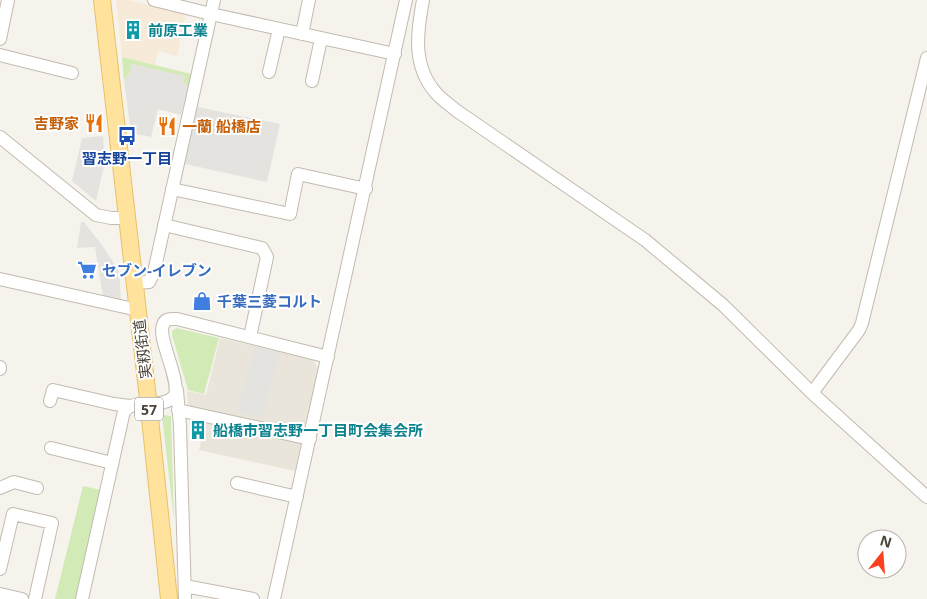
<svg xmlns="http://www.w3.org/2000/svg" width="927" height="599" font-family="'Open Sans','Noto Sans JP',sans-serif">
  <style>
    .residential { fill: #eae5da }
    .commercial { fill: #f7ead8 }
    .green { fill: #d2eab5 }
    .parking { fill: #e5e3e0 }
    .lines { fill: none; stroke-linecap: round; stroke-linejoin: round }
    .minor-casing { stroke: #c2bbae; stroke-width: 14 }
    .major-casing { stroke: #e6c16a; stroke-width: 18 }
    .minor { stroke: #fff; stroke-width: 12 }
    .major { stroke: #ffe39c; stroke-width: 16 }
    .labels { text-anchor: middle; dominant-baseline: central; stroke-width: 4; stroke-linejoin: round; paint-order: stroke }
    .shield { fill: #fff; stroke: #817c74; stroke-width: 1 }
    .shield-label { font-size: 14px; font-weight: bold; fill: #4b4439 }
    .culture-label { font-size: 15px; font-weight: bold; fill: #0d838f; stroke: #fff; text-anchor: start }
    .food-label { font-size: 15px; font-weight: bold; fill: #c56008; stroke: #fff; text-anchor: end }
    .transit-label { font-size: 15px; font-weight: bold; fill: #164399; stroke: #fff }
    .shop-label { font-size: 15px; font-weight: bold; fill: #366cbe; stroke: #fff; text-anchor: start }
    .street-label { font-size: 15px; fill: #4b4439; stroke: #fff }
  </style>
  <rect width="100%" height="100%" fill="#f6f3ec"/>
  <path class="residential" d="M220,338L313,360L318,368L295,471L199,450L207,411L188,407L187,391L206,395Z"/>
  <path class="commercial" d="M116,0H129L186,14L177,56L158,51L155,65L122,57Z"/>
  <path class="green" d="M122,57L191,74L188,88L183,82L185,77L132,64L130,73L124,80Z
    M176,328L219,338L204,394L188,390L172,335V331Z
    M163,415L171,416L174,520L162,416Z
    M83,486L101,490L77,599H55Z"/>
  <path class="parking" d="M132,64L185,76L183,82L188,88L181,115L158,109L151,137L131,133L124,80L130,73Z
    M193,106L280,124L267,182L181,163Z
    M103,136L105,162L96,201L72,181L82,138Z
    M81,222H84L102,245L119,271L121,301L103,297L95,247L77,248Z
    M254,346L280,352L263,418L237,412Z"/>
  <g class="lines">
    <g class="minor-casing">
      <path id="minor" d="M154,0L211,14L395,54
        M423,0C417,32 412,66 436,93C442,100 450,105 457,111L645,240L723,305L812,393L927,497
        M302,34L309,0
        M0,39L8,0
        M0,55L72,73
        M269,72L279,29
        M312,81L321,39
        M0,137L96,215L111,218H127
        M172,189L290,214L298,174L366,189
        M164,225L262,248L267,257L250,337
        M0,279L138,310
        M135,283L149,282L154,272L214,0
        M0,369V367
        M177,390L180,426L185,599
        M812,393L859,330L862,323L927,58
        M50,401L53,390L114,404L130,406
        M178,410L310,439
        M51,448L112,463
        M237,483L297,497
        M0,488L14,482L37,488
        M0,569L13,514L52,523L35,599
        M185,586L253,599
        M0,594L22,599
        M82,599L124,411C137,397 161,410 175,396C180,377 157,338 163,325C165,318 171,319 177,319L328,357
        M274,599L406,0"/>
    </g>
    <g class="major-casing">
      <path id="major" d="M102,0L147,390L169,599"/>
    </g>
    <use href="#minor" class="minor"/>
    <use href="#major" class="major"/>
  </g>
  <defs>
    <g id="building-bare" transform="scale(1.5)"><path d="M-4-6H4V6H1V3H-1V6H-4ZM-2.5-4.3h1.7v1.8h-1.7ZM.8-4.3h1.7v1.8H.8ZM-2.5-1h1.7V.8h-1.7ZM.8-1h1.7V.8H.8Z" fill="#0f9aa8" stroke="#fff" stroke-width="2.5" paint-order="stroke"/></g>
    <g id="restaurant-bare" transform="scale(1.5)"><path d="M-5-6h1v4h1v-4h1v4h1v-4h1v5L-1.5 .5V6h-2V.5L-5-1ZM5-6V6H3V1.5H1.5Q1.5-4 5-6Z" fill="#e8710a" stroke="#fff" stroke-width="2.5" paint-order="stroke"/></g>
    <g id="bus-bare" transform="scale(1.5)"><path d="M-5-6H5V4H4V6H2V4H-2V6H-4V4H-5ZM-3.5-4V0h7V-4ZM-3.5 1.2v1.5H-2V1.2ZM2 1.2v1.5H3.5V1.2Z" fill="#1a4fb4" stroke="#fff" stroke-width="2.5" paint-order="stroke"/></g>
    <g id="supermarket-bare" transform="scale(1.5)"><path d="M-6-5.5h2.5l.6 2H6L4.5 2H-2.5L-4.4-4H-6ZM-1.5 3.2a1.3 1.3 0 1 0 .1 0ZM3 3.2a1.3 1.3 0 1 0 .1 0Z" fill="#3f7fe0" stroke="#fff" stroke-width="2.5" paint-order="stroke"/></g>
    <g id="shop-bare" transform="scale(1.5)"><path d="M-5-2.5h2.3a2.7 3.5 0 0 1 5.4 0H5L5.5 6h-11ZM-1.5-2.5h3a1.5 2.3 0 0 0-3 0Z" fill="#3f7fe0" stroke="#fff" stroke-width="2.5" paint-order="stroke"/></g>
  </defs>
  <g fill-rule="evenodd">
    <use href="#building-bare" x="133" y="30"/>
    <use href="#restaurant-bare" x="94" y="123"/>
    <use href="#restaurant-bare" x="167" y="126"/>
    <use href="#bus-bare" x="127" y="136"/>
    <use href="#supermarket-bare" x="87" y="270"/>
    <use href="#shop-bare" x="202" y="301"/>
    <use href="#building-bare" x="198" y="430"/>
  </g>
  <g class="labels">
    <rect class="shield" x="135" y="397.5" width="28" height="23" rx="4"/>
    <g class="shield-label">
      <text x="149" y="409">57</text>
    </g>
    <g class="culture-label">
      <text x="148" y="30">前原工業</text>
      <text x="213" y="430">船橋市習志野一丁目町会集会所</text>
    </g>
    <g class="food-label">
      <text x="79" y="123">吉野家</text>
      <text x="182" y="126" text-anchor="start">一蘭 船橋店</text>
    </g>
    <g class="transit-label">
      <text x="127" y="158">習志野一丁目</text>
    </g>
    <g class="shop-label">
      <text x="102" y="270">セブン-イレブン</text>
      <text x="217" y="301">千葉三菱コルト</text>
    </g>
    <g class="street-label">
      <text transform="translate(142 349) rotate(-97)">実籾街道</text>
    </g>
  </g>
  <g transform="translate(882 554) rotate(17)"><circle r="24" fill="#ffffff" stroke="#b7b4b0"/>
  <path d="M0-4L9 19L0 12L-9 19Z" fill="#fc3f1d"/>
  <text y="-8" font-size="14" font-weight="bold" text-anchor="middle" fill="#4b4439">N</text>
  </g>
</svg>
